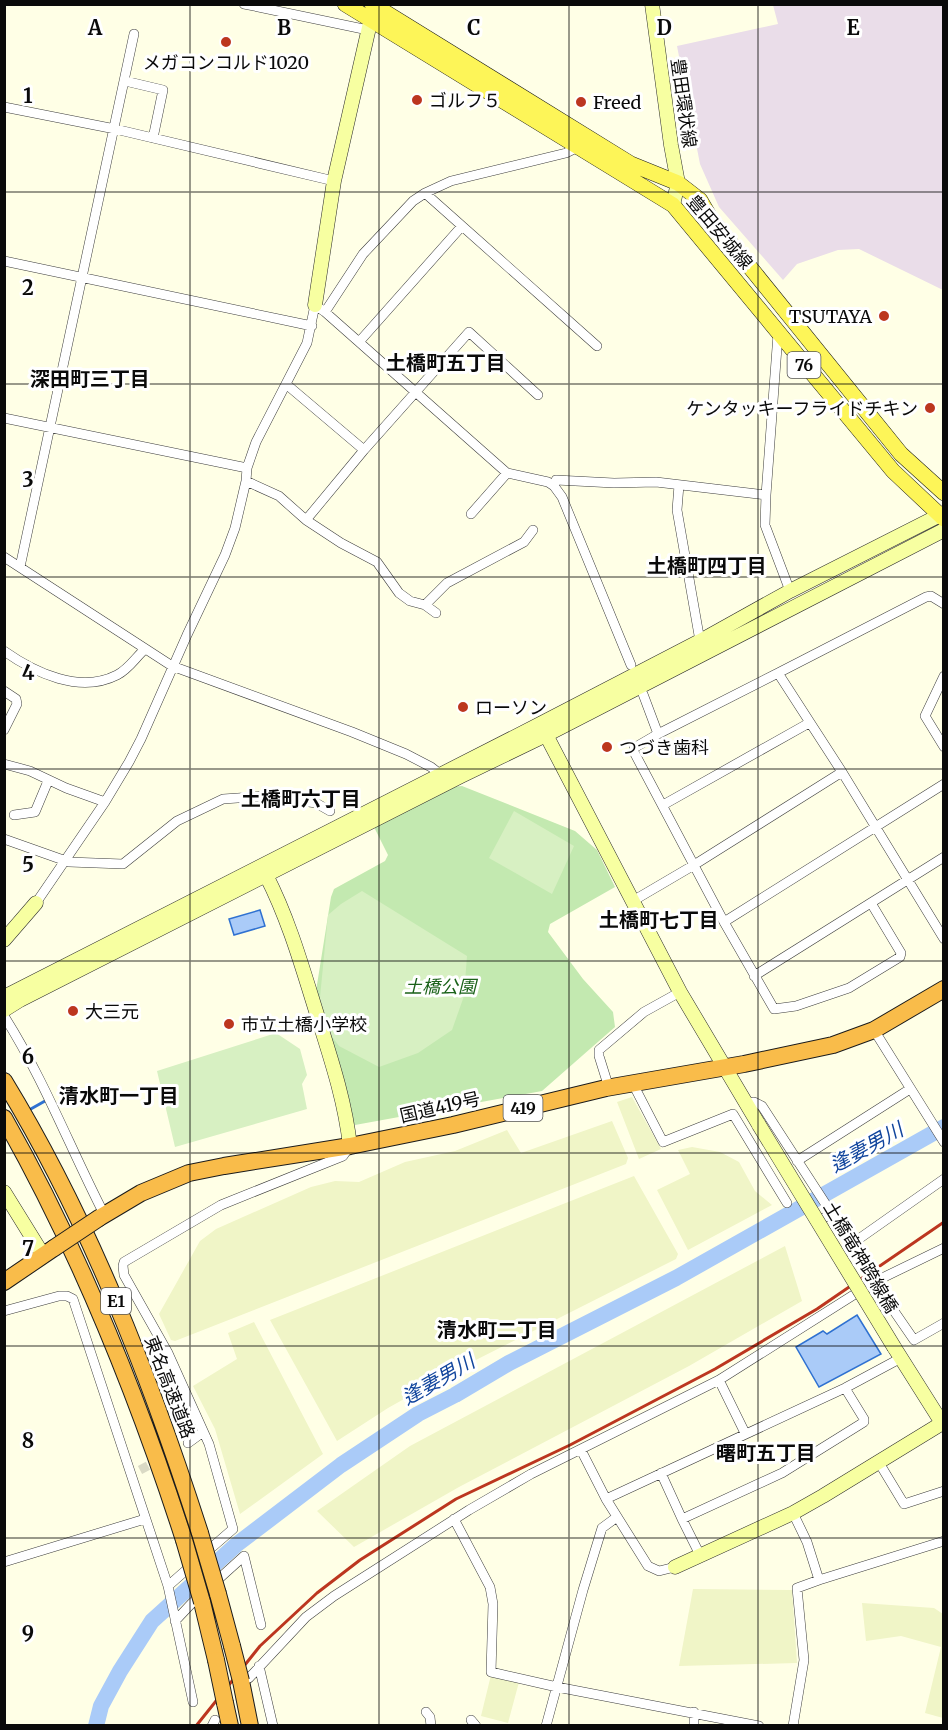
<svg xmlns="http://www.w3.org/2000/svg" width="948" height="1730" font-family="Merriweather,'Noto Sans JP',serif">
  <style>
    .industrial { fill: #eadde9 }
    .farmland { fill: #f0f5c7 }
    .green { fill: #c3e9b0 }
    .pitch { fill: #d7f0c2 }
    .water { fill: #aacbf8; stroke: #2f71d1; stroke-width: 1.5 }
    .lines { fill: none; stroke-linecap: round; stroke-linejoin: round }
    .stream { stroke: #2f71d1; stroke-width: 3 }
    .river { stroke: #aacbf8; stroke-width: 16 }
    .street-tunnel { stroke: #dadac5; stroke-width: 9; stroke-dasharray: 9 4.5; stroke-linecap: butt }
    .street-casing { stroke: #3d3d3d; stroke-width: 10 }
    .secondary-casing { stroke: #2c2c2c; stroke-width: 15 }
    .primary-casing { stroke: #1b1b1b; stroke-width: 16 }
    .highway-casing { stroke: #1b1b1b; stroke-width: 18 }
    .street { stroke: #fff; stroke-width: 9 }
    .secondary { stroke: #f7ffa1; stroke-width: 14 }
    .primary { stroke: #fdf558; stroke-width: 15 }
    .highway { stroke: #f9bc4a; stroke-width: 16 }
    .rail { stroke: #bc361f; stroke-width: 3 }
    .secondary-bridge-casing { stroke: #2c2c2c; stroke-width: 15; stroke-linecap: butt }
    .highway-bridge-casing { stroke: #1b1b1b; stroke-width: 18; stroke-linecap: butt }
    .secondary-bridge { stroke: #f7ffa1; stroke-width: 14 }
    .highway-bridge { stroke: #f9bc4a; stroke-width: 16 }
    .grid { fill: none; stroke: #0a0a0a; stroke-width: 1.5; stroke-opacity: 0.55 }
    .poi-dot { fill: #bc361f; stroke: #fff; stroke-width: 2 }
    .labels { text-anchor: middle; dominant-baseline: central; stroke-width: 6; stroke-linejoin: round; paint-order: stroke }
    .shield { fill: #fff; stroke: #545454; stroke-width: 1.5 }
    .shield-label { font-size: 16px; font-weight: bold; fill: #0a0a0a }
    .poi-label { font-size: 18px; fill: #0a0a0a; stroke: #fff; text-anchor: start }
    .street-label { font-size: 18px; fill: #0a0a0a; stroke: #fff }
    .park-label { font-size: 18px; font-style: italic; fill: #1b621a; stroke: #fff }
    .neighbourhood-label { font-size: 20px; font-weight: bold; fill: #0a0a0a; stroke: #fff }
    .water-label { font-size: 20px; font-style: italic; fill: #11459d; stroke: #fff }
    .grid-label { font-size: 20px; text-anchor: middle; font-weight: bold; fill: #0a0a0a; stroke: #fff; stroke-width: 6; stroke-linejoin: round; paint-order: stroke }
  </style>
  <rect width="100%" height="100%" fill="#ffffe6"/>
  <path class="industrial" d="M773,5H943V290L859,249L838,250L797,264L783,280L719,207L700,164L677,46L778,24Z"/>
  <path class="farmland" d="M632,1097L661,1149L639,1159L617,1102Z
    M612,1121L628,1158L626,1164L175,1341L171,1340L159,1314L200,1241L216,1229L311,1187L335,1181L359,1182L405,1162L455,1151L507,1130L521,1153Z
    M692,1147L720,1152L739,1162L755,1191L772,1205L688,1250L657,1190L690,1174L678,1150Z
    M634,1176L678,1254L676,1259L454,1371L388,1408L337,1441L270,1320Z
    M785,1246L802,1301L689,1366L459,1487L354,1547L317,1511L410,1446Z
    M254,1322L323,1454L240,1514L215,1429L193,1386L237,1359L228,1333Z
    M693,1589L792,1590L797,1663L679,1666Z
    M862,1603L934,1608L943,1614V1718L925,1713L941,1647L901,1636L866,1641Z
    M491,1675L519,1682L508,1723L481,1716Z"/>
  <path class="green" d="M462,786L575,831L597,850L615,887L550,924L548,932L583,979L613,1012L615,1027L542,1091L355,1125L352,1119L316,991L331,897L334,889L385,861L388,855L374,827L449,787Z"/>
  <path class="pitch" d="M514,811L574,846L552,894L489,858Z
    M362,891L467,956L464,996L452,1030L418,1053L379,1067L339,1046L318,1018L328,915L341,904Z
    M276,1033L300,1049L307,1075L302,1084L307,1109L175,1147L157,1071Z"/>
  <path class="water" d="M260,910L265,926L234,935L229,919Z
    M857,1315L881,1354L819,1387L796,1347L823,1331L827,1334Z"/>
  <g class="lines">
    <path class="stream" d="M29,1110L45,1101"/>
    <path class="river" d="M96,1726L101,1706L120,1671L152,1621L236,1545L341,1465L418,1414L455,1395L509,1363L676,1278L944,1127"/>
    <path class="street-tunnel" d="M140,1470L159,1460"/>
    <g class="street-casing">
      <path id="street" d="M244,4L368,30
        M125,81L163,90L153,138
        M4,107L115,129L334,181
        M425,193L597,346
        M4,261L312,326
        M325,312L363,254L413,201L425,193L451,181L566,153L578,147
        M359,342L462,226
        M286,384L364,450L469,332L538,395
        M4,418L247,468
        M246,481L279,496L306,520L364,450
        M679,485L677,510L700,641
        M554,486L556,480L614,483L656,482L766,495L778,334
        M766,495L765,525L790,591
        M471,514L507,473
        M306,520L341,543L377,562L399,593L410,601L425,605L436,613
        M4,557L172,666L352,732L406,754L431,767L440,774
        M20,567L134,34
        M425,605L447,583L524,542L533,530
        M4,651C35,673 80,694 117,675C129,669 135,658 145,649
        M778,673L926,597L931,596L944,604
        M944,676L925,716L944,747
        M4,691L16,699L17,704L4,730
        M643,694L658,734L778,673L842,772L944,939
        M658,734L634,748V752L724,922L774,1009L796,1006L849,988L900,957L901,953L871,903
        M4,764L30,771L66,788L105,802
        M663,805L809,723
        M14,815L35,812L48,781
        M4,839L69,862L123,864L177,821L223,799L267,796L316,803L330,811
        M631,902L694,865L842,772
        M36,903L105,802L129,762L141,739L187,635L225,555L235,528L246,481L247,468L256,442L307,343L315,305L325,312L507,473L548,482L554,486L562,497L631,665
        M724,922L944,784
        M754,976L944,857
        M4,1016C44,1079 70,1148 104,1214
        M874,1030L944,1142
        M633,1084L663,1142L733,1114L787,1203
        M609,1088L599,1056V1050L644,1012L680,992
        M746,1103L754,1102L762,1106L832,1214
        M797,1161L910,1089
        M821,1219L832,1214L848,1241L853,1243L944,1179
        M874,1282L914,1340L944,1323
        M4,1311L59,1296H67L73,1299L168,1586L193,1702
        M719,1380L745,1433
        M188,1443L203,1432
        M581,1450L606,1499L648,1566L659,1571L675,1567
        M878,1461L904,1504L944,1491
        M661,1473L682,1519
        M606,1499L845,1388L901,1358
        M793,1513L807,1542L819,1580L944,1541
        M454,1519L490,1587L493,1604L491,1672L557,1687L759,1726
        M203,1555L233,1529L209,1444L168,1353L124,1275L123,1266L124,1262L221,1205L343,1156L350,1146
        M701,1557L682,1519L782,1473L864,1422V1419L845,1388
        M4,1562L145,1519
        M168,1586L193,1564
        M175,1621L192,1603L244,1556L261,1625
        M259,1666L273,1726
        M249,1678L306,1617L334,1596L469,1510L531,1474L719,1380L874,1282L944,1248
        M426,1712L430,1717L431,1726
        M471,1720L476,1726
        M212,1726L215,1720
        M546,1726L583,1590L602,1528L617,1517
        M694,1726V1712
        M793,1726L804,1660L797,1588L819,1580"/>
    </g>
    <g class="secondary-casing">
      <path id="secondary" d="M652,4L671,145L678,183L673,205
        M315,305L334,181L373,10
        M543,729L680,992L759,1125
        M266,875C288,918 301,963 315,1008C329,1053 345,1099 350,1146
        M4,940L36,903
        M4,997L540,724L700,641L790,591L944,513
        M4,1010L20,1000L461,776L546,735L944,530
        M4,1192L43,1255
        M894,1347L942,1423
        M675,1567L793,1513L823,1496L944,1422"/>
    </g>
    <g class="primary-casing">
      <path id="primary" d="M345,4L673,205L893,471L944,519
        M372,4L631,164L678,183L700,200L711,219L901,454L944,493"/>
    </g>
    <g class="highway-casing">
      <path id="highway" d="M4,1081C90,1222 150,1377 200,1533
        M4,1118C80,1252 137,1394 184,1540
        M99,1218L141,1193L189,1173L224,1166L350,1146L453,1125L606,1088L744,1064L833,1045L874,1030L944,989
        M4,1282L54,1248
        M218,1594L232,1646
        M202,1602L216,1660
        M241,1681L250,1726
        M225,1703L230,1726"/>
    </g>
    <use href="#street" class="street"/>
    <use href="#secondary" class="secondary"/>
    <use href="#primary" class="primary"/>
    <use href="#highway" class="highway"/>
    <path class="rail" d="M196,1726L260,1646L317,1593L360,1560L456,1499L570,1445L715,1369L817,1309L944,1222"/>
    <g class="secondary-bridge-casing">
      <path id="secondary-bridge" d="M759,1125L894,1347"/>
    </g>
    <g class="highway-bridge-casing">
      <path id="highway-bridge" d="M54,1248L99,1218
        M200,1533L218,1594
        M184,1540L202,1602
        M232,1646L241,1681
        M216,1660L225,1703"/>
    </g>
    <use href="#secondary-bridge" class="secondary-bridge"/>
    <use href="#highway-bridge" class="highway-bridge"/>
  </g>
  <path class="grid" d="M190,4V1726M379,4V1726M569,4V1726M758,4V1726M4,192H944M4,384H944M4,577H944M4,769H944M4,961H944M4,1153H944M4,1346H944M4,1538H944"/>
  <g class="poi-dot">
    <circle cx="226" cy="42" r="6"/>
    <circle cx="417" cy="100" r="6"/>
    <circle cx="581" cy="102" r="6"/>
    <circle cx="884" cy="316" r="6"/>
    <circle cx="930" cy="408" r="6"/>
    <circle cx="463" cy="707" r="6"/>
    <circle cx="607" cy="747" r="6"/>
    <circle cx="73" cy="1011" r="6"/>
    <circle cx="229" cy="1024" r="6"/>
  </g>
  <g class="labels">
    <g class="shield">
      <rect x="787.5" y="352" width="33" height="26" rx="4.5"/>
      <rect x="503.5" y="1095" width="39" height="26" rx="4.5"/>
      <rect x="101" y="1288" width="30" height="26" rx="4.5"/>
    </g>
    <g class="shield-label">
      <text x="804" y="365">76</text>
      <text x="523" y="1108">419</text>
      <text x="116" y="1301">E1</text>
    </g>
    <g class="poi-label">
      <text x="226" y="62" text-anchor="middle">メガコンコルド1020</text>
      <text x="429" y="100">ゴルフ５</text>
      <text x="593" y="102">Freed</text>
      <text x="872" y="316" text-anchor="end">TSUTAYA</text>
      <text x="918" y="408" text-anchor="end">ケンタッキーフライドチキン</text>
      <text x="475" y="707">ローソン</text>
      <text x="619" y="747">つづき歯科</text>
      <text x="85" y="1011">大三元</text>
      <text x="241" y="1024">市立土橋小学校</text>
    </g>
    <g class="street-label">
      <text transform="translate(684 103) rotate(82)">豊田環状線</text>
      <text transform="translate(720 232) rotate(50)">豊田安城線</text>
      <text transform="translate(440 1107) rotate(-13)">国道419号</text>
      <text transform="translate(861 1257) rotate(59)">土橋竜神跨線橋</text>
      <text transform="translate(170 1387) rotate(69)">東名高速道路</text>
    </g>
    <g class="park-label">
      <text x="440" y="986">土橋公園</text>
    </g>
    <g class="neighbourhood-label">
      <text x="446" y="362">土橋町五丁目</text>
      <text x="90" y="378">深田町三丁目</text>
      <text x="707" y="565">土橋町四丁目</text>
      <text x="301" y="798">土橋町六丁目</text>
      <text x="659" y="919">土橋町七丁目</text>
      <text x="119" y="1095">清水町一丁目</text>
      <text x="497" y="1329">清水町二丁目</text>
      <text x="766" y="1452">曙町五丁目</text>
    </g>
    <g class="water-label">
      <text transform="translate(866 1147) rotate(-29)">逢妻男川</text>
      <text transform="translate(438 1379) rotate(-30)">逢妻男川</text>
    </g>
  </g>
  <g class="grid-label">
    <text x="95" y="35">A</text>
    <text x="284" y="35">B</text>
    <text x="474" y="35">C</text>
    <text x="664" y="35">D</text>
    <text x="853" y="35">E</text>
    <text x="28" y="103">1</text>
    <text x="28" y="295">2</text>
    <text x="28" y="487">3</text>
    <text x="28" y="680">4</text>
    <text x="28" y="872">5</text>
    <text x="28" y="1064">6</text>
    <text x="28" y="1256">7</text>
    <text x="28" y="1448">8</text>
    <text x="28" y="1641">9</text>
  </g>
  <rect width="948" height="1730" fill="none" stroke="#0a0a0a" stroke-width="12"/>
</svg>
